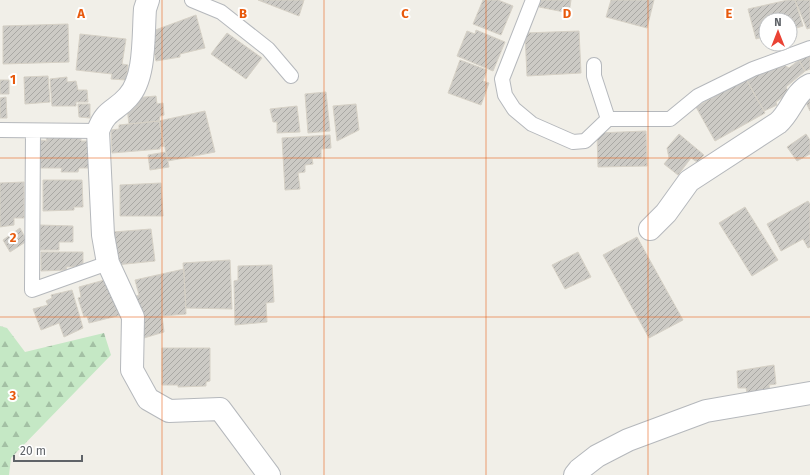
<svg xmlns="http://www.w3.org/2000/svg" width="810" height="475" font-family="'Fira Sans',sans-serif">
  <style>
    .forest { fill: url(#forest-firs) }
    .building { fill: url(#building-hatch); stroke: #d6d1c6 }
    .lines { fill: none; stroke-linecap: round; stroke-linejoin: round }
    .service-casing { stroke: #b5b8bc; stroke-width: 16 }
    .minor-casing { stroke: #b5b8bc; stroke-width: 24 }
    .service { stroke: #fff; stroke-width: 14 }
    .minor { stroke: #fff; stroke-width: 22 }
    .grid { fill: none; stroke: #e8590c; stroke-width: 1; stroke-opacity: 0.55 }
    .grid-label { font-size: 13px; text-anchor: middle; font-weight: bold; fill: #e8590c; stroke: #fff; stroke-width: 4; stroke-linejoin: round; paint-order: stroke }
  </style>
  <defs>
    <pattern id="forest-firs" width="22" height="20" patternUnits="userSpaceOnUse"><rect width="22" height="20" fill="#c5e8c5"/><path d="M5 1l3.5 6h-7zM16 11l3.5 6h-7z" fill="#a3c0a4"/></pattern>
    <pattern id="building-hatch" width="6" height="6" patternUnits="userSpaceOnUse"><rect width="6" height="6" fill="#cccac5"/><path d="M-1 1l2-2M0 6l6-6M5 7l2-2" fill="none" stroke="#a9a8a4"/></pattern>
  </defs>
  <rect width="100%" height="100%" fill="#f1efe8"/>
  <path class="forest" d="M0,326L7,328L25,352L104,333L111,355L11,458L9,475H0Z"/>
  <path class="building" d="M258,0H304L299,16Z
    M483,0H498L513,6L501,35L473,24Z
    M541,0H571L569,13L539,7Z
    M611,0H654L647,28L606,17Z
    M788,0H795L803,26L790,30V20H766V36L756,39L748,9Z
    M795,0H810V28L807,29Z
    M196,15L205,48L180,54V57L156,61L150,32Z
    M68,24L69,62L3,64V26Z
    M476,30L505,42L493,71L457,56L467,31L475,34Z
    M579,31L581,73L527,76L525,33Z
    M227,33L262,58L246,79L211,54Z
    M80,34L126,39L122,64L128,65L126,80L111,79L112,74L76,70Z
    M810,53V69L805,71L798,58Z
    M460,60L487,70L483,81L489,83L481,105L448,93Z
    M799,60L805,71L786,87L789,93L776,102L777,105L764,111L746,79L767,66L773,70L784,65L789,68Z
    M48,76L50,102L25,104L24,77Z
    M67,77V82L76,81L78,90H87L88,102H76V106H52L50,79Z
    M746,79L765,113L715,141L696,107Z
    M0,80H9V94H0Z
    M810,90V111L802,94Z
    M326,92L330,131L308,133L305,94Z
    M156,96L157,104L163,103L164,115L160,116L159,121L129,124L127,108L135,107L134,98Z
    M6,97L7,118H0V98Z
    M78,104H90V118L79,117Z
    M356,104L359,130L337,141L333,106Z
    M297,106L300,132L277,133V122H273L270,109Z
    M205,111L215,152L168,161L159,121Z
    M159,121L164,146L160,147V149L112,153L111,130L119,129V125Z
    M646,131L647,166L598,167L597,133Z
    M679,134L704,155L697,162L691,158L678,175L664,164L669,158L667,148Z
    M806,134L810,140V154L797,161L787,147Z
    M52,135L81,136V141H89V168H79L78,172H61L62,168H40V140L47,141L46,138H51Z
    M330,135L331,148L321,149V158H312L313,164L305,165V172L298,173L300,189L285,190L282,138Z
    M166,152L169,167L150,170L148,155Z
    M43,180H82L83,207H74V210L43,211Z
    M24,182V218H14V225L0,227V183Z
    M161,183L163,216H120V185Z
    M808,201L810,204V247L808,248L803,239L781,251L767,224Z
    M745,207L778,260L752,276L719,223Z
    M40,225L73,226V242H59V250H40Z
    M20,228L27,241L10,252L3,240Z
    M151,229L155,261L116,265L113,232Z
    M637,237L683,320L649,338L603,255Z
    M41,252H83V266L66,267L67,270L41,271Z
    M578,252L591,277L565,289L552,265Z
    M230,260L232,309L186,308L183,263Z
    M272,265L274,302L266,303L267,322L235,325L234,281L238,280V266Z
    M184,269L186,314L162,316L164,332L144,338L133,297L139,295L135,280Z
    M108,279L121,315L89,323L87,316L84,317L78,298L81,297L79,287Z
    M72,290L83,328L64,337L59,323L41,330L33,309L48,305L46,301L52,298L51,295Z
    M162,348H210V381L206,382V386L178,387V385H162Z
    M774,365L776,384L769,385L770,394L748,398L746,388H738L737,371Z"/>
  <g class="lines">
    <g class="service-casing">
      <path id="service" d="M192,0L221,12L268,49L291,76
        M533,0L502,79L505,95L514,109L532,124L573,142L585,141L608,119H670L698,96L753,69L810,48
        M594,65V76L608,119
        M0,130L98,131
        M33,131L32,290L108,263"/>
    </g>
    <g class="minor-casing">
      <path id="minor" d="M148,0L145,9C143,34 146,78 128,97C115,112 106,109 98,131L103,235L108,263L133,317L132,370L148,399L169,411L220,409L269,475
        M650,229L666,213L689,181L778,123C791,112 794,93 810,85
        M575,475L579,470L597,456L628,440L706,411L810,393"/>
    </g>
    <use href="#service" class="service"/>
    <use href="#minor" class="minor"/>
  </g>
  <path class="grid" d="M162,0V475M324,0V475M486,0V475M648,0V475M0,158H810M0,317H810"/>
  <g class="grid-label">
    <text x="81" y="18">A</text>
    <text x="243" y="18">B</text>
    <text x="405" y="18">C</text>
    <text x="567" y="18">D</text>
    <text x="729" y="18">E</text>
    <text x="13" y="84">1</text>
    <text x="13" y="242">2</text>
    <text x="13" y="400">3</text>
  </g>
  <g transform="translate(778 32)"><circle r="19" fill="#ffffff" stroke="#bfc1c3"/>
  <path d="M0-3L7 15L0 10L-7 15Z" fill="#ea4335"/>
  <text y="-6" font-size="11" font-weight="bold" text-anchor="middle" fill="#5f6368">N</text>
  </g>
  <path d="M14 455v6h68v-6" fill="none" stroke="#5f6368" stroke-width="2"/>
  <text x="20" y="455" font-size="12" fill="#5f6368" stroke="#ffffff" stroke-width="3" paint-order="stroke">20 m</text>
</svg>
